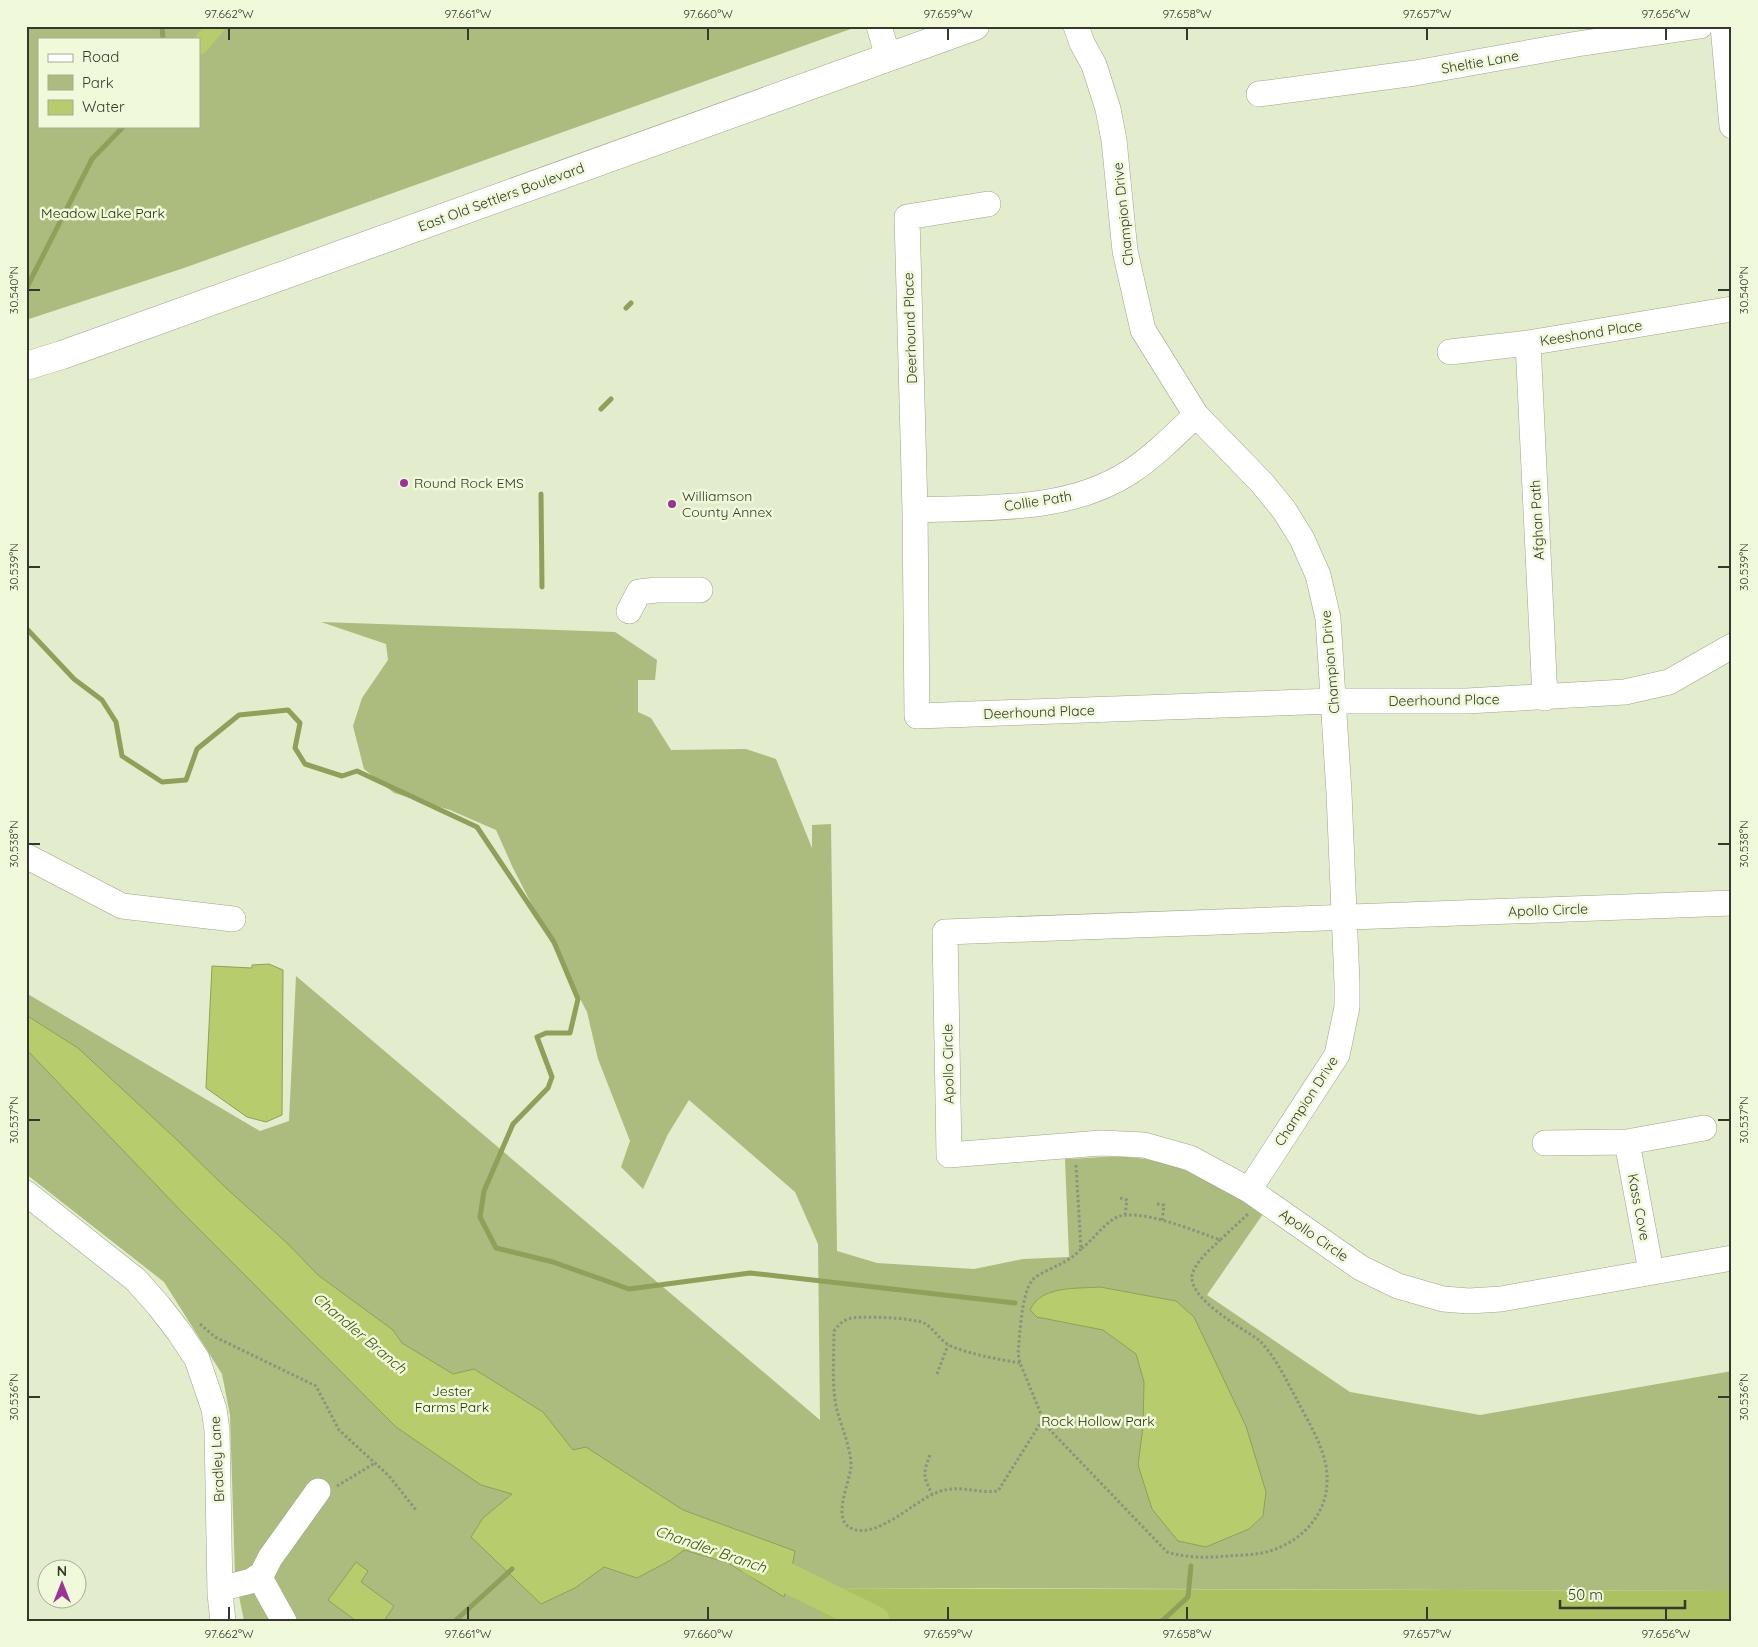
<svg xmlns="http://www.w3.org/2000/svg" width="1758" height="1647" font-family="Quicksand,sans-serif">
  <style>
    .green { fill: #acbc7f; fill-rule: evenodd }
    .forest { fill: #acc262 }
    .water { fill: #b6cc6d; stroke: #8fa05a }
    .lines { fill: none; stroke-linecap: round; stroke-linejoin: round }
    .stream { stroke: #8fa05a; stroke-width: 5 }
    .canal { stroke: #b6cc6d; stroke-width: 18 }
    .river { stroke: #b6cc6d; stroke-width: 30 }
    .minor-casing { stroke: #9ea688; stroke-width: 26 }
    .major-casing { stroke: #9ea688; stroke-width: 29 }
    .path { stroke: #8c937c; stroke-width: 3; stroke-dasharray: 2.5 2.5; stroke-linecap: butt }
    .minor { stroke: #fff; stroke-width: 25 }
    .major { stroke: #fff; stroke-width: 28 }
    .ticks { fill: none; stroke: #35392c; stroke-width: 2 }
    .poi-dot { fill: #9c3396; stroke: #f0f9d9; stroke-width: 2 }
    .labels { text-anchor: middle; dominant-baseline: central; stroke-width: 5; stroke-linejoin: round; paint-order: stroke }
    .street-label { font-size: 14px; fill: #35392c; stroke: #f0f9d9 }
    .park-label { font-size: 14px; fill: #2a3209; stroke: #f0f9d9 }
    .poi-label { font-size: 14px; fill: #35392c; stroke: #f0f9d9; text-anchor: start }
    .water-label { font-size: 15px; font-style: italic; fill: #46530a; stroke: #f0f9d9 }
    .neatline { fill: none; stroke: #35392c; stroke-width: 2 }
    .ticks-label { font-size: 12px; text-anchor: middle; fill: #35392c }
  </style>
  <rect width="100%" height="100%" fill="#e3eccc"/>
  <path class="green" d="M26,26H859L184,268L26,320ZM39,39H199V126H39Z
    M321,622L615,632L657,660L655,680H638V712L651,718L671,750L746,749L776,759L812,848V825L831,824L837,1251L877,1263L974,1269L1023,1259L1069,1257L1065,1159C1089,1158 1114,1155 1138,1158C1186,1163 1224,1189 1263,1214L1207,1295L1350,1392L1480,1415L1732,1371V1591L982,1588H822V1621H244L235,1576L230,1415L222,1374L164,1282L26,1174V993L260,1131L289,1121L296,976L820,1420L818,1244L795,1192L689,1100L668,1134L643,1189L621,1167L630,1141L598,1059L587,1012L513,868L496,830L450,810L394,793L364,769L353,726L362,698L388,660L386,644Z"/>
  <path class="forest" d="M822,1588L1732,1591V1621H822Z"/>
  <path class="water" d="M269,964L283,970L282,1115L266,1122L247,1117L206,1088L212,966L252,968V965Z
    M26,1015L78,1048L175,1138L226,1188L287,1243L318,1275L393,1330L402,1343L453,1374L474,1369L543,1412L573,1450L586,1447L683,1510L795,1551L792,1568L784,1597L728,1563L684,1550L671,1560L637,1578L604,1567L575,1588L541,1604L471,1537L483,1518L512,1494L481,1485L396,1427L181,1211L26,1049Z
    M1100,1287L1176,1301L1194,1317L1246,1426L1266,1492L1263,1516L1249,1529L1206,1547L1178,1541L1152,1509L1138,1465L1143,1427L1144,1382L1136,1354L1103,1330L1037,1317L1030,1310C1041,1285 1077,1289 1100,1287Z
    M356,1562L368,1571L361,1582L394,1606L384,1621H356L328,1600Z"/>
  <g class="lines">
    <path class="stream" d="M162,26L163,39
      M26,289L92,159L124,126
      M626,308L631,303
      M601,409L611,399
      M541,494L542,587
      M26,628L74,679L102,700L116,722L122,756L162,782L186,780L197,749L239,715L288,710L300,723L295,748L305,764L342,776L357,771L477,827L554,942L578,999L570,1033H546L537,1037L552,1077L548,1088L513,1124L484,1191L480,1217L496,1248L553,1262L629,1289L750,1273L1015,1303
      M455,1621L512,1569
      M1162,1621L1188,1597L1191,1566"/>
    <path class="canal" d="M199,46L216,26"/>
    <path class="river" d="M753,1561L875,1621"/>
    <g class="minor-casing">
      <path id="minor" d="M879,26L888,57
        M1076,26L1082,43L1094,65L1108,109L1114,140L1125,251L1143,330L1196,415L1262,483L1284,510L1302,539L1318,575L1328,618L1339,793L1347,983V1007L1337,1055L1249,1190
        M1723,26L1732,126
        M1259,94L1415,73L1577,44L1700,26
        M988,204L907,217L915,510L917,716L1334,701H1467L1625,692L1669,682L1732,646
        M1528,343L1545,698
        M1450,352L1528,343L1732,309
        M915,510C986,507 1067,513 1130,472C1154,456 1175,435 1196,415
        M629,611L639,592L657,590H700
        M26,856L122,906L233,919
        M1732,903L945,932L949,1155L1101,1143L1144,1145L1190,1158L1249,1190L1361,1268L1398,1286L1443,1299L1469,1301L1501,1299L1732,1258
        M1627,1142L1651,1271
        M1545,1143L1627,1142L1704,1128
        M26,1193L136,1280L159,1306L179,1332L197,1359L214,1409L217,1430L220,1594L223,1621
        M259,1576L284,1621
        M220,1589L251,1581L262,1574L270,1558L318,1491"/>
    </g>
    <g class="major-casing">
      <path id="major" d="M26,366L62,355L975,26"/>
    </g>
    <path class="path" d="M1076,1165L1081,1249C1093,1240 1102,1226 1115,1218C1136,1206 1198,1232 1220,1240L1248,1214
      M1120,1198L1127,1200L1125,1215
      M1157,1204L1164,1205L1162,1221
      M1081,1249C1070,1261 1058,1265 1044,1272C1041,1274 1034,1277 1032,1281C1021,1294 1020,1336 1018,1353L1020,1363L1043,1419L1051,1431L1167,1552C1187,1558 1207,1558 1227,1556C1242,1555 1259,1555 1273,1550C1302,1540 1326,1515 1327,1483C1329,1453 1309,1424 1296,1398C1285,1378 1275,1356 1259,1340C1242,1328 1183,1296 1193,1272C1198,1259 1211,1249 1220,1240
      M200,1324L215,1337L316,1386L339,1430L389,1476L416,1510
      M1020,1363C997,1359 974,1355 953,1347C940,1342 934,1328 924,1323C914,1318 857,1315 848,1319C842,1321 838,1326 834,1331C834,1354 832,1378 835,1400C838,1422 851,1444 851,1466C850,1483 830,1521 853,1529C876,1538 911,1505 931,1495C957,1482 974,1494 998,1491L1043,1419
      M937,1374L948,1345
      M930,1455C923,1473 923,1477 932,1494
      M337,1486L375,1463"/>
    <use href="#minor" class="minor"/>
    <use href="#major" class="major"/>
  </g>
  <path class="ticks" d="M229,28V40M468,28V40M708,28V40M948,28V40M1187,28V40M1427,28V40M1666,28V40M28,290H40M1718,290H1730M28,567H40M1718,567H1730M28,844H40M1718,844H1730M28,1120H40M1718,1120H1730M28,1397H40M1718,1397H1730M229,1607V1620M468,1607V1620M708,1607V1620M948,1607V1620M1187,1607V1620M1427,1607V1620M1666,1607V1620"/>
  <g class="poi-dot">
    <circle cx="404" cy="483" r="5"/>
    <circle cx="672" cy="504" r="5"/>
  </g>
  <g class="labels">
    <g class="street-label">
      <text transform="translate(1480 62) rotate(-10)">Sheltie Lane</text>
      <text transform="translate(501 197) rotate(-20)">East Old Settlers Boulevard</text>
      <text transform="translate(1123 214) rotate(-96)">Champion Drive</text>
      <text transform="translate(910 328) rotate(-92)">Deerhound Place</text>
      <text transform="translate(1591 333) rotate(-9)">Keeshond Place</text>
      <text transform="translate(1038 501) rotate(-9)">Collie Path</text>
      <text transform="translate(1537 520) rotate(-93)">Afghan Path</text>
      <text transform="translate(1330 662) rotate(-95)">Champion Drive</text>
      <text transform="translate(1444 700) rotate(-1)">Deerhound Place</text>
      <text transform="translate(1039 712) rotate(-2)">Deerhound Place</text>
      <text transform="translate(1548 910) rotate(-2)">Apollo Circle</text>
      <text transform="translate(948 1064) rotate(-91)">Apollo Circle</text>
      <text transform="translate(1306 1101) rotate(-57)">Champion Drive</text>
      <text transform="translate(1639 1207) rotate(79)">Kass Cove</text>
      <text transform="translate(1314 1235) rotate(35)">Apollo Circle</text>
      <text transform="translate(217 1459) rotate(-93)">Bradley Lane</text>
    </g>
    <g class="park-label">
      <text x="103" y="213">Meadow Lake Park</text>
      <text x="452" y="1391">Jester<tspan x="452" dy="16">Farms Park</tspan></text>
      <text x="1098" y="1421">Rock Hollow Park</text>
    </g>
    <g class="poi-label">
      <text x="414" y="483">Round Rock EMS</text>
      <text x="682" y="496">Williamson<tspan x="682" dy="16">County Annex</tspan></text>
    </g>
    <g class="water-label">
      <text transform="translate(360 1333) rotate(40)">Chandler Branch</text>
      <text transform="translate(711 1549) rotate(19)">Chandler Branch</text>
    </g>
  </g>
  <rect width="1758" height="1647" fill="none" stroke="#f0f9d9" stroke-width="55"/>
  <rect x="38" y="38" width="162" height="90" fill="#f0f9d9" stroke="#a5ac94"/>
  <rect x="48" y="54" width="25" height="8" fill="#ffffff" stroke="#a5ac94"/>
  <text x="82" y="62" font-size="15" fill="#35392c">Road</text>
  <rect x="48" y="75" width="25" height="15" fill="#acbc7f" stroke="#a5ac94"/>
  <text x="82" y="88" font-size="15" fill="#35392c">Park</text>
  <rect x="48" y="100" width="25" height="15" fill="#b6cc6d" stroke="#a5ac94"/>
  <text x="82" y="112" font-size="15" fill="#35392c">Water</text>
  <g transform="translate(62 1584)"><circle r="24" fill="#f0f9d9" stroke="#a5ac94"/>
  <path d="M0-4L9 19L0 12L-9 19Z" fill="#9c3396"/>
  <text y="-8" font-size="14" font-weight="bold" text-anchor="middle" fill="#35392c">N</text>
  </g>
  <path d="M1560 1600v8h125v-8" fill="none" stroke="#35392c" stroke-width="2.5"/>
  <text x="1568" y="1600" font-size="15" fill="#35392c" stroke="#f0f9d9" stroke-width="4" paint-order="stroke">50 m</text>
  <rect x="28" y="28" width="1702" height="1592" class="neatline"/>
  <g class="ticks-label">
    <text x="229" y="18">97.662°W</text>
    <text x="468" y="18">97.661°W</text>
    <text x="708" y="18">97.660°W</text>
    <text x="948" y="18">97.659°W</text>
    <text x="1187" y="18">97.658°W</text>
    <text x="1427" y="18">97.657°W</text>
    <text x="1666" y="18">97.656°W</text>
    <text transform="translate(14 290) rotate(-90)" y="4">30.540°N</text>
    <text transform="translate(1744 290) rotate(-90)" y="4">30.540°N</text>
    <text transform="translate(14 567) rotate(-90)" y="4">30.539°N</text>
    <text transform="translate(1744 567) rotate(-90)" y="4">30.539°N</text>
    <text transform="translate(14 844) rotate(-90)" y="4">30.538°N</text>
    <text transform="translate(1744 844) rotate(-90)" y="4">30.538°N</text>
    <text transform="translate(14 1120) rotate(-90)" y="4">30.537°N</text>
    <text transform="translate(1744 1120) rotate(-90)" y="4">30.537°N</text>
    <text transform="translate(14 1397) rotate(-90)" y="4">30.536°N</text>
    <text transform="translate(1744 1397) rotate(-90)" y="4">30.536°N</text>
    <text x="229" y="1638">97.662°W</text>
    <text x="468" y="1638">97.661°W</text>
    <text x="708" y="1638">97.660°W</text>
    <text x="948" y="1638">97.659°W</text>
    <text x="1187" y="1638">97.658°W</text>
    <text x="1427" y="1638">97.657°W</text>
    <text x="1666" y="1638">97.656°W</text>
  </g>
</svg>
